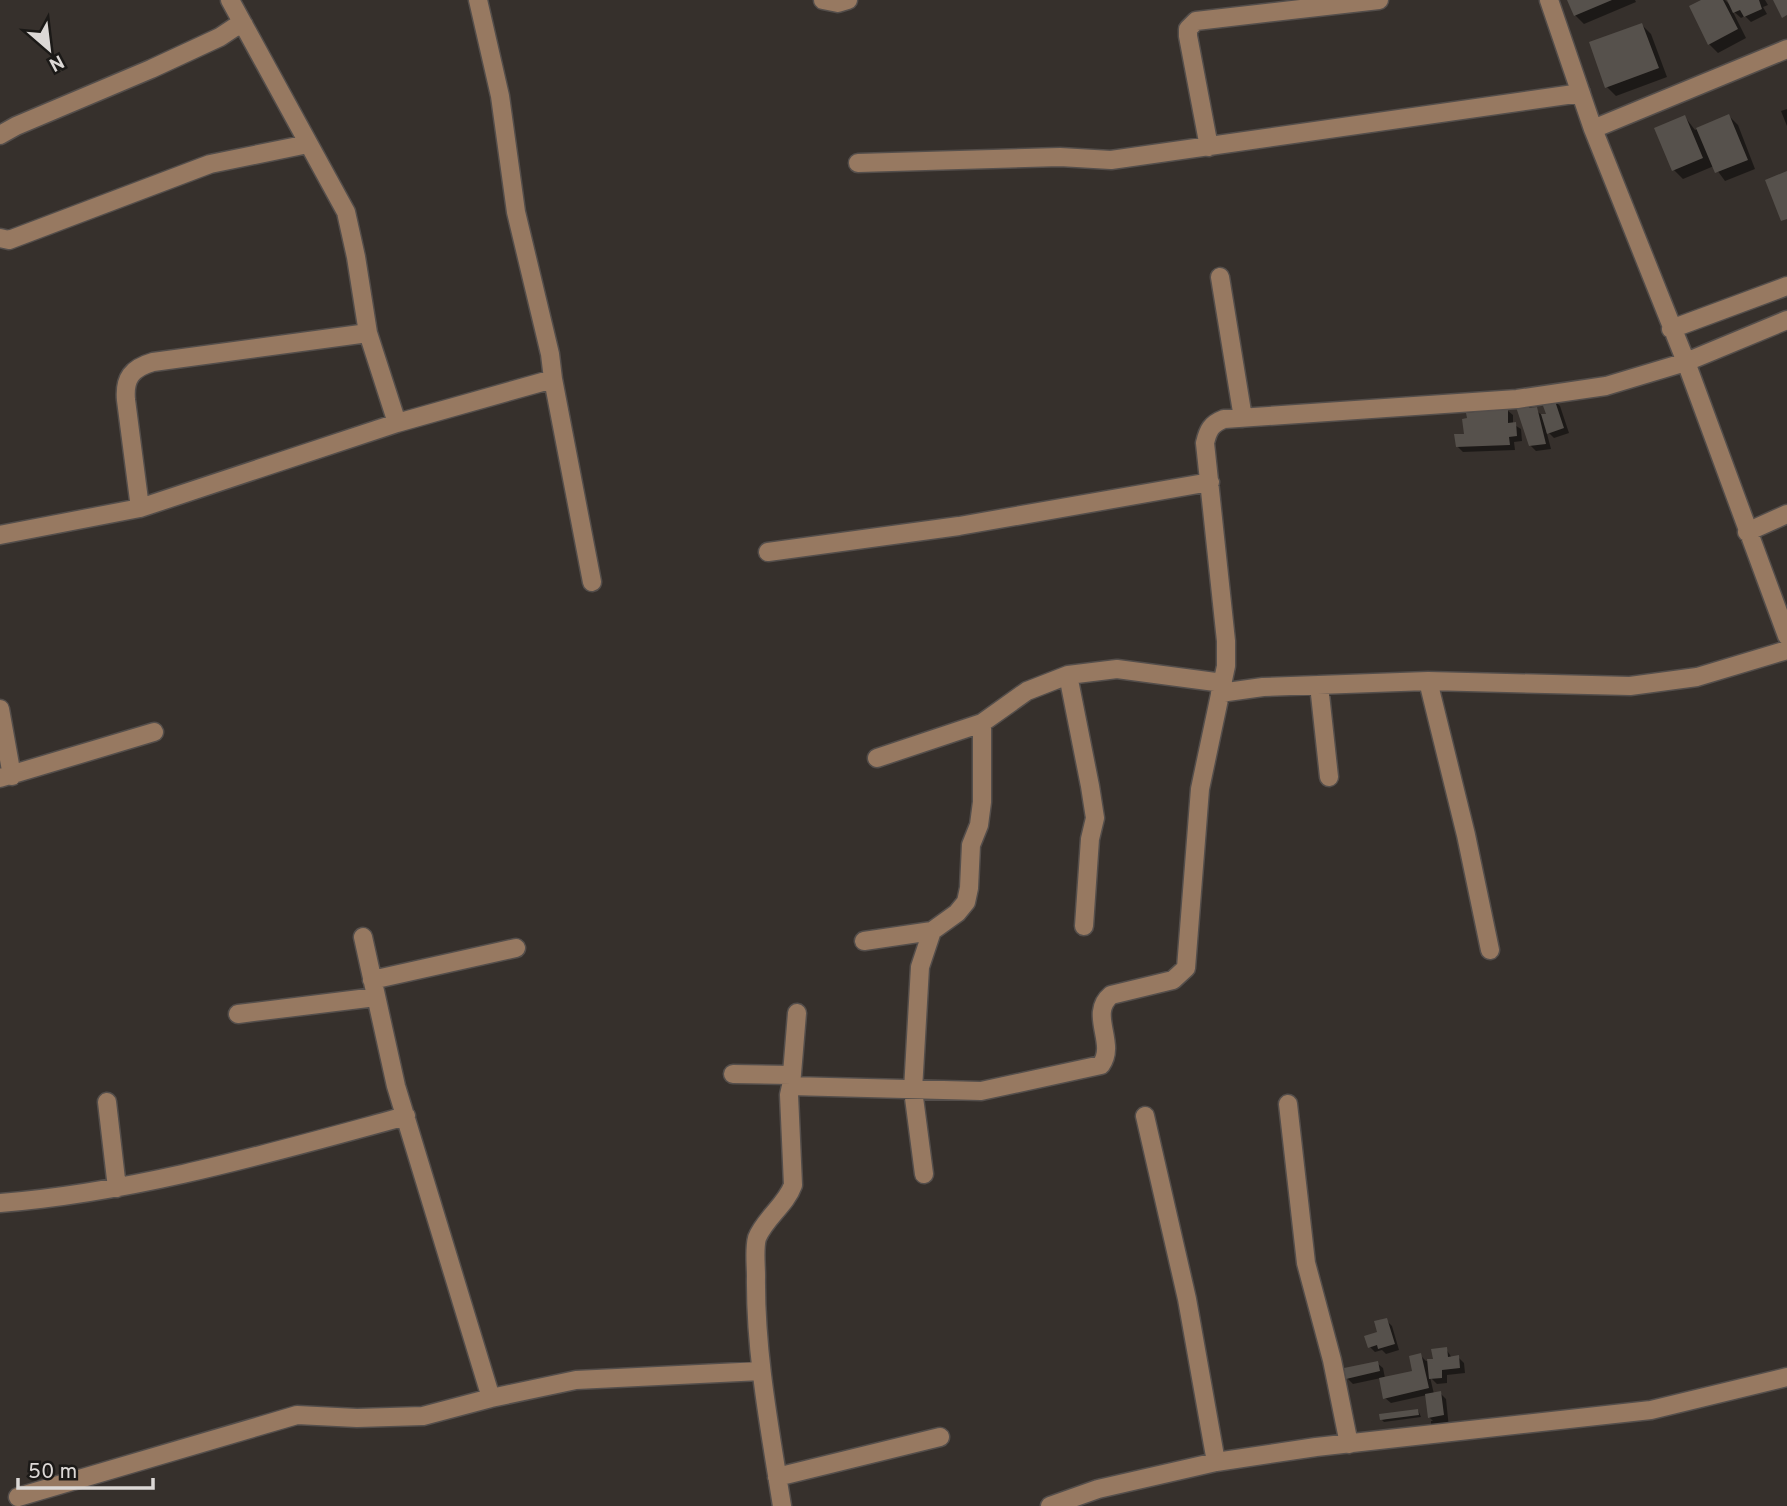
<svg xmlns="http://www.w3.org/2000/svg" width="1787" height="1506" font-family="Overpass,sans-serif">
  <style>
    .shadow { fill: #0007 }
    .building { fill: #56514c }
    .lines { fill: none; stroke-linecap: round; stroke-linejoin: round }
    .minor-casing { stroke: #544e4b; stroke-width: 21 }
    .minor { stroke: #977961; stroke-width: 18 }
  </style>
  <rect width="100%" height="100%" fill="#36302c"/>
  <path class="shadow" d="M1568,0H1635L1636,2L1584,24L1575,15Z
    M1705,0H1725L1731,6L1729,0H1765L1768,5L1763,7L1767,14L1751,22L1745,16L1741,18L1732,10L1746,38L1718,53L1709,44Z
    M1642,25L1651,34L1667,77L1616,96L1607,87Z
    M1787,109V126L1781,111Z
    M1729,116L1738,125L1755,169L1725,181L1714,166L1683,179L1674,170L1685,117L1695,130Z
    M1554,400L1560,406L1569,433L1554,438L1546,430L1551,449L1536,451L1530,445L1528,405L1542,415H1549Z
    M1507,410L1513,415V424L1521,429L1522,441L1514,442L1515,450L1463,452L1457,446L1466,435Z
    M1386,1320L1392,1326L1399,1350L1386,1354L1382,1350L1375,1352L1370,1347Z
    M1446,1349L1452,1358L1458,1357L1464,1363L1465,1373L1447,1375V1383L1437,1384L1430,1377L1434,1394L1440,1393L1446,1399L1449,1428H1431V1421H1433L1429,1417L1427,1395L1391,1403L1385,1398L1381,1378L1353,1384L1347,1378L1377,1363L1383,1368L1385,1378L1414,1372L1420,1355L1426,1361L1435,1360Z
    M1418,1410L1421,1417L1384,1422L1382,1420Z"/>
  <path class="building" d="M1567,0H1612L1574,16Z
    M1701,0H1723L1738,29L1708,45L1689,6Z
    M1727,0H1759L1762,9L1744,17L1740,10L1733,13Z
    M1773,0H1787V15L1782,18Z
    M1642,23L1659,68L1605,88L1589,42Z
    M1729,114L1748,160L1715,173L1696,128Z
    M1685,115L1703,158L1672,171L1654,128Z
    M1787,171V219L1781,221L1765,180Z
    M1554,398L1564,428L1547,434L1541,414H1546L1542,403Z
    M1528,403L1529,408L1537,407L1546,444L1529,446L1516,407Z
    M1508,408V423L1516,422L1517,436L1509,437L1510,445L1456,447L1454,434H1464L1462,419L1467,418L1466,413Z
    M1387,1318L1395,1344L1378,1349L1377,1345L1368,1348L1364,1336L1377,1332L1374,1321Z
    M1447,1347L1448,1357L1459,1355L1460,1368L1442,1370V1378L1429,1379L1427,1359H1433L1431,1349Z
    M1421,1353L1429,1388L1383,1399L1379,1378L1412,1371L1409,1356Z
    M1378,1361L1380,1371L1346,1379L1344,1368Z
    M1441,1391L1444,1415L1428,1418L1425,1394Z
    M1418,1409L1419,1415L1380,1420L1379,1414Z"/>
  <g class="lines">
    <g class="minor-casing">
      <path id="minor" d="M230,0L346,212L356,257L368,333L397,423
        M823,0L838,3L848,0
        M1549,0L1593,129L1686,362L1787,636
        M1593,129L1787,49
        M0,135L16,126L151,69L220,37L235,27L244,25
        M1209,147L1188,36V29L1196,21L1379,0
        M858,163L1060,157L1111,160L1581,93
        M0,238L9,240L210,164L308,144
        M1220,277L1243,418
        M1671,329L1787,286
        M553,379L592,582
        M140,508L126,400C124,378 132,368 153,362L368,333
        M1747,532L1787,514
        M0,535L140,508L397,423L553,379L550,354L516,212L500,96L478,0
        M768,552L959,526L1210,482
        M1068,675L1090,786L1095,818L1090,839L1084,926
        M1428,681L1466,835L1490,950
        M1319,685L1329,777
        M1220,693L1263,687L1428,681L1630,686L1697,677L1787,650
        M0,709L12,776
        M877,758L982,723L1027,691L1068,675L1117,669L1223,683
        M0,778L154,732
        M363,937L396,1086L491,1398
        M864,941L932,931
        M372,980L516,948
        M238,1014L376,997
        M733,1074L791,1075
        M791,1086L797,1013
        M107,1102L117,1188
        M1288,1104L1306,1263L1332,1360L1349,1444
        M1145,1116L1187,1299L1216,1462
        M924,1174L913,1090L920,967L932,931L957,913L966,902L969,888L971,845L979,825L982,802V723
        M0,1203C138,1192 273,1152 406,1116
        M777,1477L940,1437
        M18,1497L297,1415L357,1418L423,1416L491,1398L576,1380L761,1371
        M782,1506C770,1430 755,1353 756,1276C756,1265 754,1249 757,1238C765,1218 786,1205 793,1185L789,1095L791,1086L981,1091L1101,1065C1117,1043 1088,1014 1111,995L1173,980L1186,968L1200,789L1226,666V641L1205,443C1208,430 1211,424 1224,419L1517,399L1606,386L1686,362L1787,320
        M1050,1506L1098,1489L1216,1462L1316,1447L1651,1410L1787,1377"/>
    </g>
    <use href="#minor" class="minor"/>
  </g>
  <g transform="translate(49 49) rotate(152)" stroke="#1b1917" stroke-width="5" paint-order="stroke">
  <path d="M0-5L12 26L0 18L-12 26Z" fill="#dcd8d6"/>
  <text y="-10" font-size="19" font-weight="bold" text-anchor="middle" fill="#dcd8d6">N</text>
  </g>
  <path d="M18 1478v10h135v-10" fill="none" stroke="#dcd8d6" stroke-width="3.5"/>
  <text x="28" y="1478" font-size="21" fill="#dcd8d6" stroke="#1b1917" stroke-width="5" paint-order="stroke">50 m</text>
</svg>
